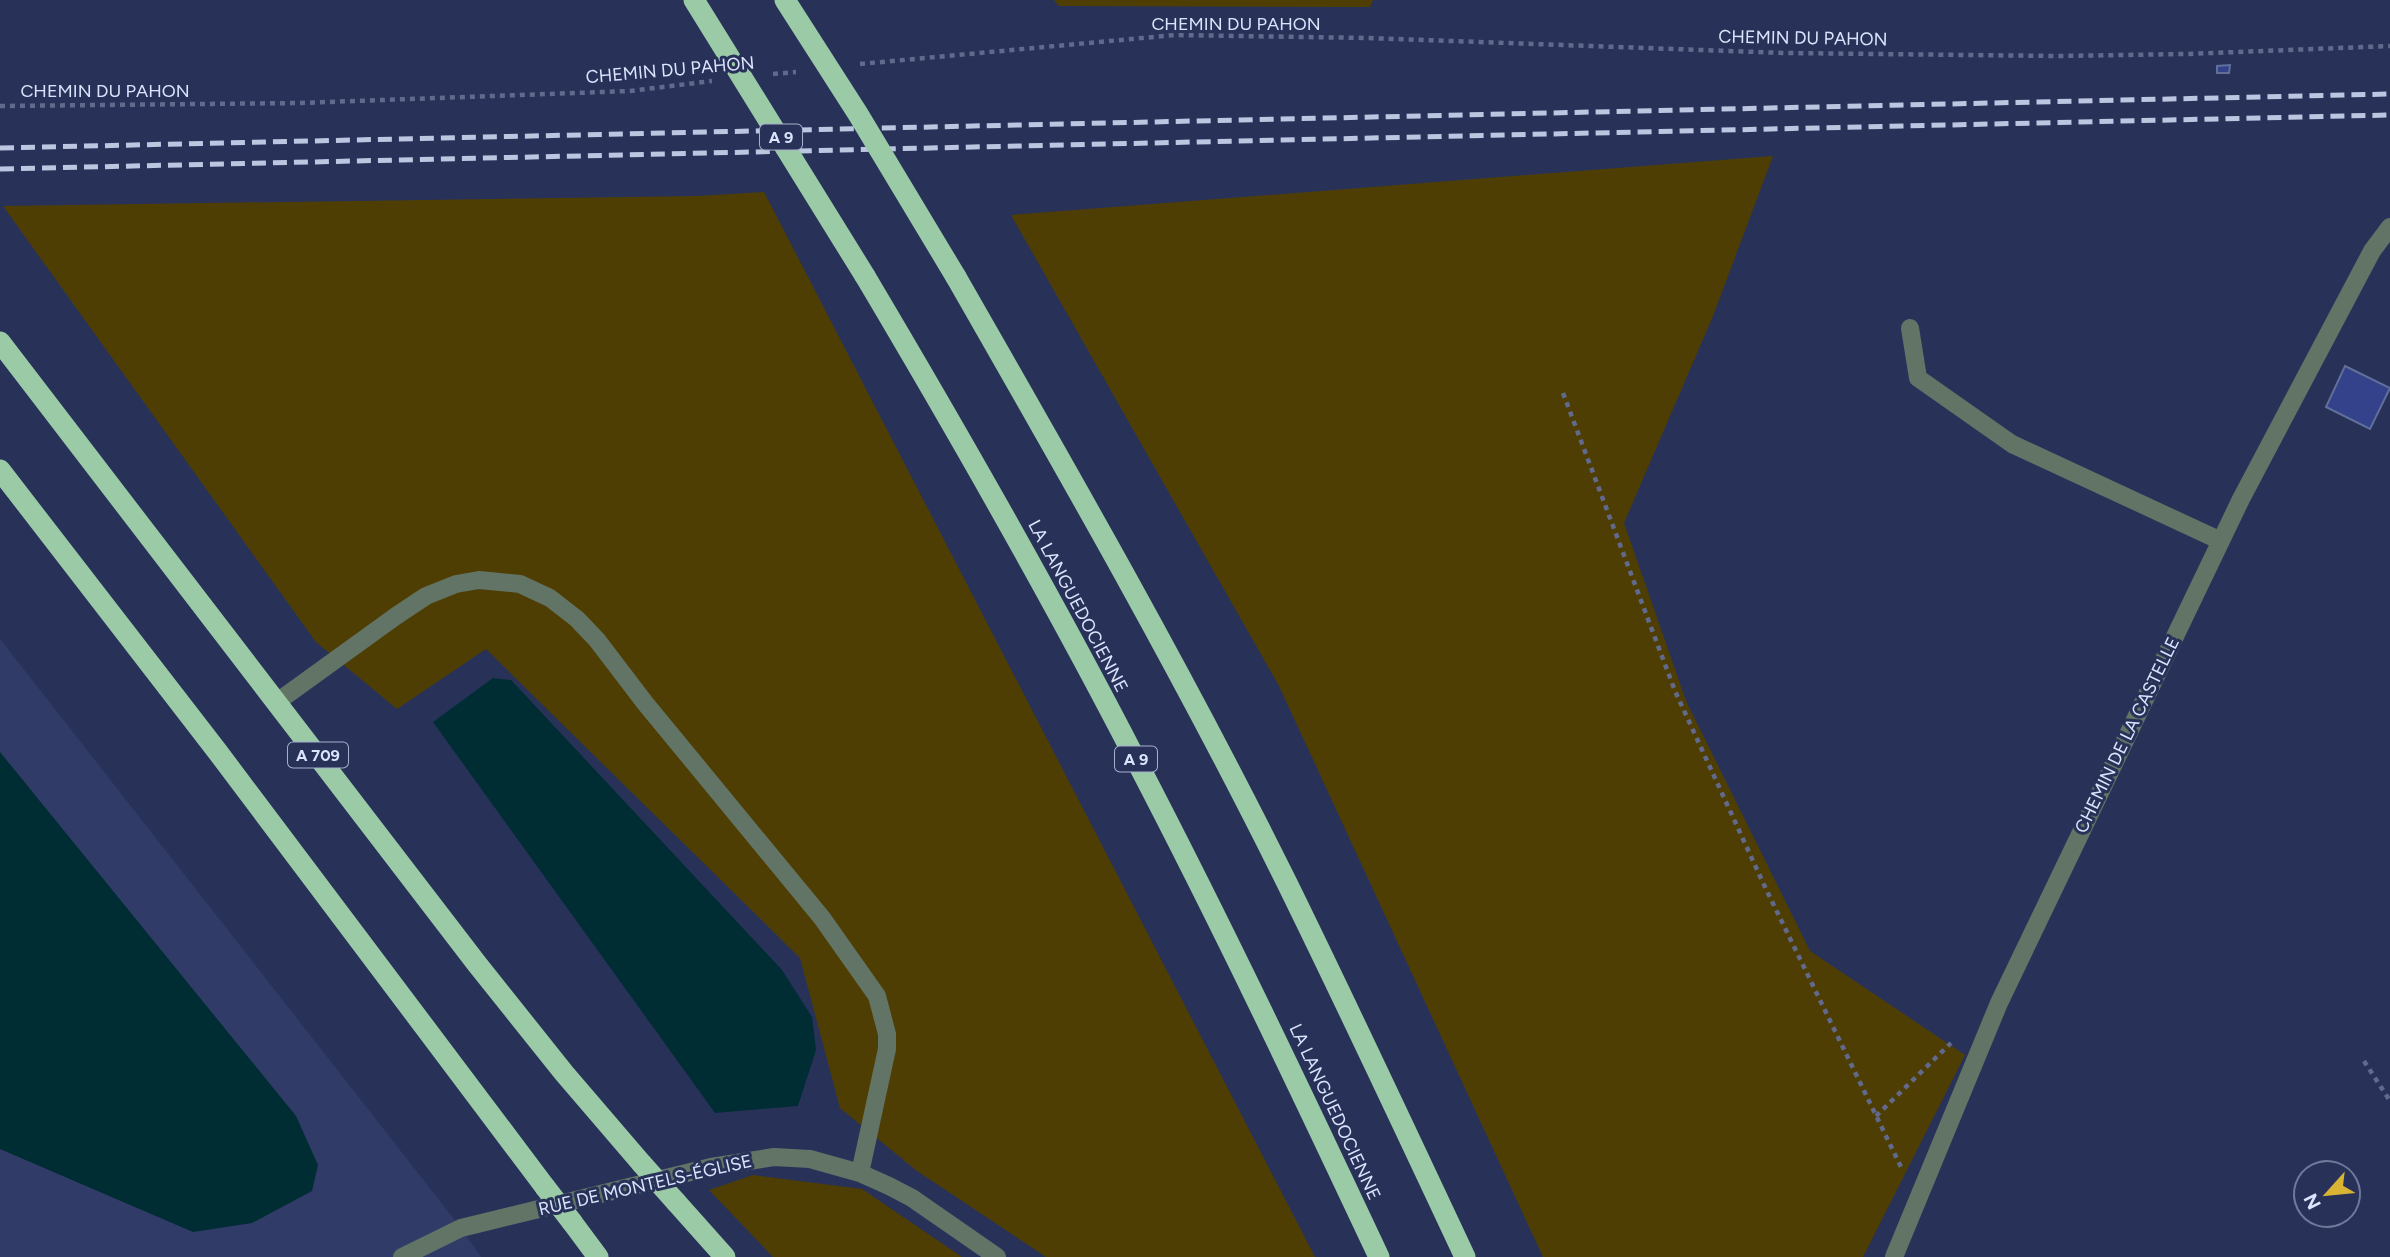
<svg xmlns="http://www.w3.org/2000/svg" width="2390" height="1257" font-family="Figtree,sans-serif">
  <style>
    .built { fill: #303b68 }
    .green { fill: #4f3e04 }
    .water { fill: #002c33 }
    .building { fill: #33428a; stroke: #626f9b; stroke-width: 2 }
    .lines { fill: none; stroke-linecap: round; stroke-linejoin: round }
    .path { stroke: #616a8d; stroke-width: 4.5; stroke-dasharray: 5 5; stroke-linecap: butt }
    .minor { stroke: #617465; stroke-width: 18 }
    .highway { stroke: #9bcaa6; stroke-width: 21 }
    .rail { stroke: #bdc6e1; stroke-width: 5; stroke-dasharray: 14 7; stroke-linecap: butt }
    .highway-bridge { stroke: #9bcaa6; stroke-width: 21 }
    .labels { text-anchor: middle; dominant-baseline: central; stroke-width: 6; stroke-linejoin: round; paint-order: stroke }
    .shield { fill: #283259; stroke: #a6afcc; stroke-width: 2 }
    .shield-label { font-size: 16px; font-weight: bold; fill: #dce4fd }
    .street-label { font-size: 18px; fill: #dce4fd; stroke: #283259 }
  </style>
  <rect width="100%" height="100%" fill="#283259"/>
  <path class="built" d="M0,639L461,1228L481,1257H0Z"/>
  <path class="green" d="M1054,0H1373L1370,7L1059,6Z
    M1773,156L1713,316L1624,523L1686,701L1810,951L1965,1055L1863,1257H1543L1279,686L1011,215Z
    M764,192L1315,1257H1046L917,1171L840,1108L800,958L486,649L397,709L316,642L3,206L697,196Z
    M753,1175L862,1189L962,1257H773L709,1190Z"/>
  <path class="water" d="M493,678L511,680L782,970L812,1017L816,1050L798,1106L715,1113L433,722Z
    M0,752L296,1116L318,1165L312,1191L252,1223L193,1232L0,1149Z"/>
  <path class="building" d="M2230,65L2229,73H2217V66Z
    M2345,366L2390,388L2370,429L2326,407Z"/>
  <g class="lines">
    <path class="path" d="M860,64L1175,35L1368,38L1785,53L2059,56L2186,54L2390,46
      M773,74L796,72
      M0,106L300,103L630,91L712,81
      M1563,393L1675,691L1765,887L1902,1169
      M2364,1061L2390,1101
      M1876,1116L1951,1043"/>
    <path class="minor" d="M1910,328L1918,378L2012,444L2221,541
      M277,702L396,616L426,596L456,584L479,580L520,584L550,598L577,619L597,640L645,703L822,918L877,996L887,1034V1049L860,1173
      M402,1257L461,1228L711,1167L774,1157L810,1159L860,1173L889,1186L912,1198L997,1257
      M1894,1257L1999,1003L2241,499L2372,251L2390,227"/>
    <path class="highway" d="M865,276C960,436 1052,597 1137,762C1222,925 1301,1091 1379,1257
      M956,277C1070,476 1184,675 1286,881C1347,1005 1406,1131 1465,1257
      M0,342L477,964L564,1073L642,1164
      M0,470L217,751L545,1187
      M676,1202L725,1257
      M572,1222L598,1257"/>
    <path class="rail" d="M0,148L2390,94
      M0,169L2390,115"/>
    <path class="highway-bridge" d="M694,0L865,276
      M785,0L858,114L956,277
      M642,1164L676,1202
      M545,1187L572,1222"/>
  </g>
  <g class="labels">
    <g class="shield">
      <rect x="760" y="124.5" width="42" height="25" rx="5"/>
      <rect x="288" y="742.5" width="60" height="25" rx="5"/>
      <rect x="1115" y="746.5" width="42" height="25" rx="5"/>
    </g>
    <g class="shield-label">
      <text x="781" y="137">A 9</text>
      <text x="318" y="755">A 709</text>
      <text x="1136" y="759">A 9</text>
    </g>
    <g class="street-label">
      <text x="1236" y="24">CHEMIN DU PAHON</text>
      <text transform="translate(1803 38) rotate(1)">CHEMIN DU PAHON</text>
      <text transform="translate(670 70) rotate(-5)">CHEMIN DU PAHON</text>
      <text x="105" y="91">CHEMIN DU PAHON</text>
      <text transform="translate(1078 606) rotate(62)">LA LANGUEDOCIENNE</text>
      <text transform="translate(2127 735) rotate(-64)">CHEMIN DE LA CASTELLE</text>
      <text transform="translate(1335 1112) rotate(65)">LA LANGUEDOCIENNE</text>
      <text transform="translate(645 1185) rotate(-13)">RUE DE MONTELS-ÉGLISE</text>
    </g>
  </g>
  <g transform="translate(2327 1194) rotate(243)"><circle r="33" fill="#283259" stroke="#70799b" stroke-width="2"/>
  <path d="M0-5L12 26L0 18L-12 26Z" fill="#d9b334"/>
  <text y="-10" font-size="19" font-weight="bold" text-anchor="middle" fill="#dce4fd">N</text>
  </g>
</svg>
